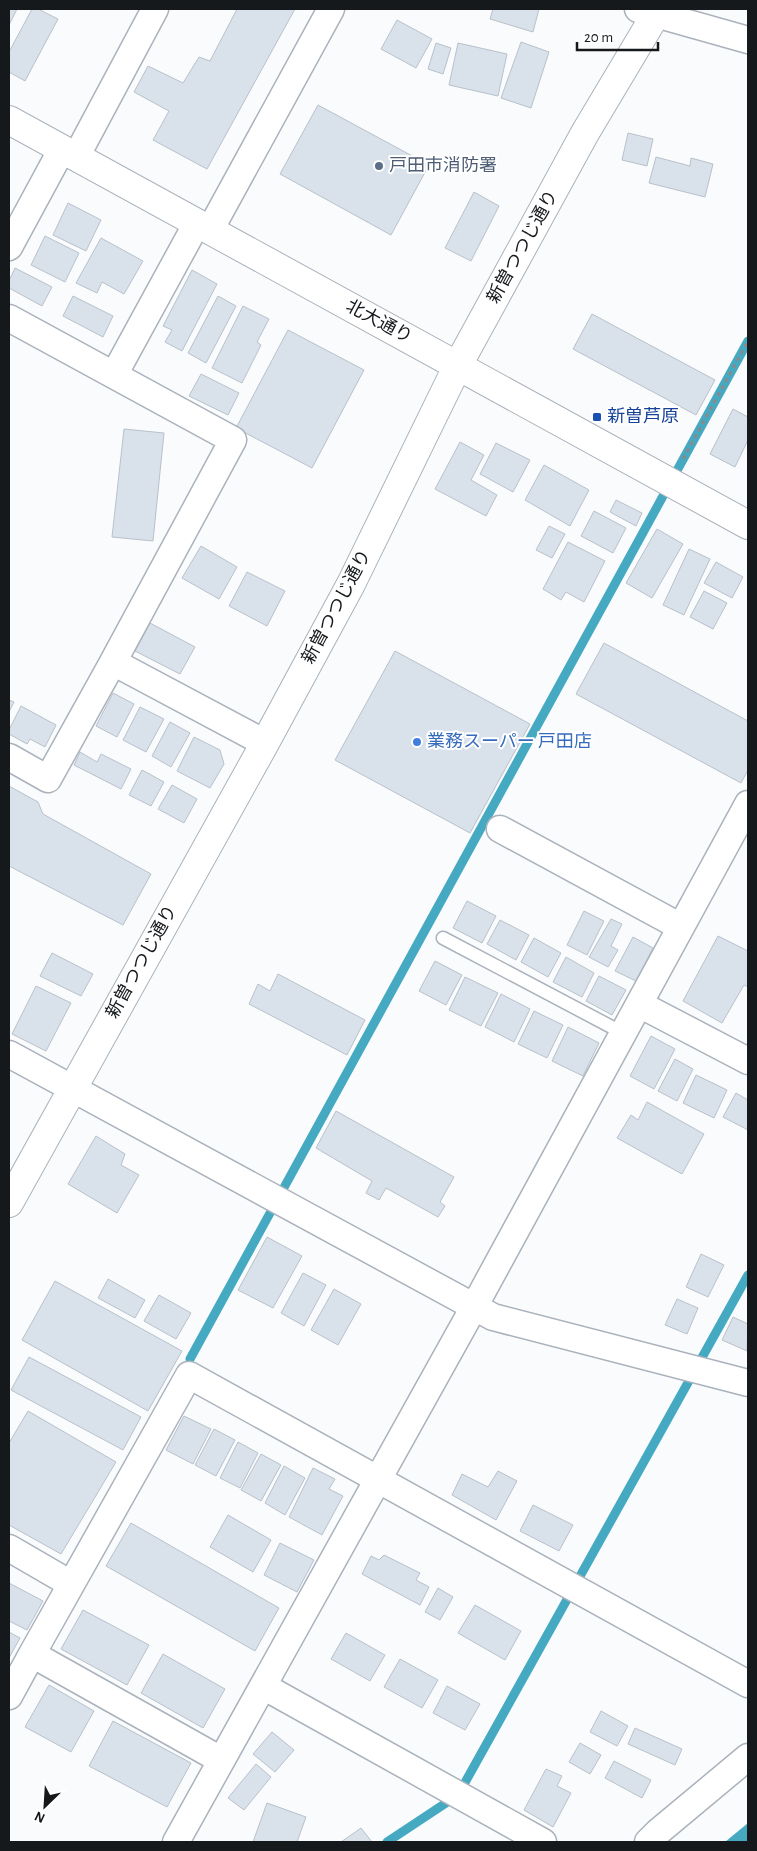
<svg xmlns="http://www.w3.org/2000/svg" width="757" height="1851" font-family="'Alegreya Sans','Noto Sans JP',sans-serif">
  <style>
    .water { fill: #45aac1 }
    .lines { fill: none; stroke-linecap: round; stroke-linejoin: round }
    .stream { stroke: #45aac1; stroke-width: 9 }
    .building { fill: #d9e1eb; stroke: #b8c1ca }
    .service-casing { stroke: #aab2bb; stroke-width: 15 }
    .minor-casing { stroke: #aab2bb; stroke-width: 29 }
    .tertiary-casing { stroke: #aab2bb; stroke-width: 30 }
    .path { stroke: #888a8d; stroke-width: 3; stroke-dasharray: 4 4; stroke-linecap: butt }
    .service { stroke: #fff; stroke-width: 12 }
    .minor { stroke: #fff; stroke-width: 26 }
    .tertiary { stroke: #fff; stroke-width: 28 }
    .service-dot { fill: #5c6f8a; stroke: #fff; stroke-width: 2 }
    .transit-dot { fill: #1a4fb4; stroke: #fff; stroke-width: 2 }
    .shop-dot { fill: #3f7fe0; stroke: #fff; stroke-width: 2 }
    .labels { text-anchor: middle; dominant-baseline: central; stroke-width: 4; stroke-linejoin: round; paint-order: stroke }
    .service-label { font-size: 18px; fill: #4e5e75; stroke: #fff; text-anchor: start }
    .street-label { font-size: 18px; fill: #16191c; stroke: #fff }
    .transit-label { font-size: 18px; fill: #164399; stroke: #fff; text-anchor: start }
    .shop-label { font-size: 18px; fill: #366cbe; stroke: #fff; text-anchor: start }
  </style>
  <rect width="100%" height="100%" fill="#fafbfd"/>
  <path class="water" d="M748,1823V1842H725Z"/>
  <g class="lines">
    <path class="stream" d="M190,1359L748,341
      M387,1842L458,1795L748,1275"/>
  </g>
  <path class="building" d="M9,9H17L9,25Z
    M32,9H38L58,19L25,81L9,72V52Z
    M237,9H295L207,169L153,140L169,111L134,92L148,66L183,83L199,57L210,61Z
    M493,9H539L533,32L490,19Z
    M397,20L432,39L416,68L381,49Z
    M521,42L549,52L531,108L501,98Z
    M436,43L451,48L443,74L428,69Z
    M458,43L507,54L498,96L449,85Z
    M318,105L429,165L391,235L280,174Z
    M628,133L653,139L647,166L622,160Z
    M656,157L690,166L691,158L713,164L705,197L649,183Z
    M474,192L499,206L471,261L445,248Z
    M68,203L101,220L86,251L53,235Z
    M45,236L79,253L65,282L31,265Z
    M101,238L143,261L124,294L102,282L97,293L76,283Z
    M15,268L52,287L42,306L9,288V281Z
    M192,270L217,284L182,351L165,342L172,330L163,326Z
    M73,296L113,316L103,337L63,316Z
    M218,296L236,306L206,363L188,353Z
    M243,306L269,319L257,342L261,345L242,383L212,368Z
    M592,314L715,380L696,415L573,349Z
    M288,330L364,370L312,468L236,428Z
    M201,374L239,393L228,415L189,396Z
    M733,409L748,417V440L735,467L710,454Z
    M124,429L164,433L153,541L112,537Z
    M460,442L484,455L471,480L497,495L486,516L435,489Z
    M496,443L530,460L513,492L480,474Z
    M544,465L589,490L570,526L525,500Z
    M616,500L642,513L636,526L610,512Z
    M594,511L626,528L613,553L581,536Z
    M549,526L565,534L552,558L536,550Z
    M657,529L683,544L652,598L626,583Z
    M568,542L605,561L584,602L566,592L561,600L543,589Z
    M201,546L237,567L219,599L182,578Z
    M689,549L710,559L684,615L663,605Z
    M716,562L743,577L732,598L704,583Z
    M247,572L285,591L267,626L229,606Z
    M704,591L727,603L713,629L690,617Z
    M150,623L195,647L180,674L135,651Z
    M604,643L748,721V770L741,783L576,694Z
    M395,651L530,724L470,833L335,760Z
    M113,693L134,704L117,737L96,726Z
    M9,700L14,702L9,712Z
    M21,706L56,725L45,747L30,739L27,744L9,734V730Z
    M140,707L164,719L146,752L123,740Z
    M170,722L190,733L171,767L152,756Z
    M194,737L220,750L224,764L210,788L177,771Z
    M80,752L97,762L101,754L131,769L121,789L74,765Z
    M142,770L164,782L151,806L129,795Z
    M172,785L197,799L184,823L158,809Z
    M9,786L38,802L43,814L151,874L123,925L9,866Z
    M467,901L496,916L482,943L453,928Z
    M584,911L604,921L587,955L567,945Z
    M611,919L622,924L611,946L618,950L608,967L589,957Z
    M500,920L529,935L516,960L487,944Z
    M718,936L748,951V987L744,985L722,1023L683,1001Z
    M633,937L653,948L636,981L615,971Z
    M534,938L561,953L548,977L521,962Z
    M52,953L93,974L81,996L40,976Z
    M566,957L594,973L582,997L553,982Z
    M435,961L462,975L446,1005L419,991Z
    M278,974L365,1020L347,1055L249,1004L258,984L270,991Z
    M599,976L626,990L612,1015L586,1001Z
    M465,977L498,993L481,1026L449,1010Z
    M36,986L71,1003L46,1051L12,1034Z
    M501,994L530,1009L514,1042L485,1027Z
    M534,1011L563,1025L547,1058L518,1044Z
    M568,1027L599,1043L583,1076L552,1061Z
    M651,1036L675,1049L654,1089L630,1076Z
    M675,1059L693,1069L677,1101L658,1091Z
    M696,1075L727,1090L714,1118L683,1103Z
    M736,1093L748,1100V1130L723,1117Z
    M647,1102L704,1134L682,1174L617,1138L631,1115L638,1120Z
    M336,1111L454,1177L440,1202L445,1206L438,1217L386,1188L379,1200L366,1193L372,1181L316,1148Z
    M96,1136L125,1154L121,1165L139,1175L117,1213L68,1184Z
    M267,1237L302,1256L273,1308L238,1290Z
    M701,1254L724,1265L708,1297L686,1287Z
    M303,1273L326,1285L304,1326L281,1313Z
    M108,1279L145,1300L135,1318L98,1298Z
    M55,1281L182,1351L148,1411L22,1340Z
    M334,1289L361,1304L338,1345L311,1330Z
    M159,1295L191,1313L176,1339L144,1321Z
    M677,1299L698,1308L687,1334L665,1325Z
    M733,1317L748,1324L747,1351L722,1340Z
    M29,1357L141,1417L123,1450L11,1390Z
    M28,1411L116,1462L61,1554L9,1525V1443Z
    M184,1416L211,1429L193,1464L166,1450Z
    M214,1429L235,1440L216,1476L195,1465Z
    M238,1442L258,1453L240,1488L220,1478Z
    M261,1454L281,1465L261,1501L241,1490Z
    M284,1466L305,1478L285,1515L265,1503Z
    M313,1468L335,1479L329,1489L343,1496L322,1535L289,1517Z
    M498,1471L517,1481L496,1520L452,1495L462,1474L488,1487Z
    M533,1505L573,1525L559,1551L520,1531Z
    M228,1515L271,1540L253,1572L210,1547Z
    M131,1523L279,1608L255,1651L106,1566Z
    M280,1543L314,1560L297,1592L264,1575Z
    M384,1555L420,1573L416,1580L429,1587L420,1605L362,1574L371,1556L379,1560Z
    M9,1583L43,1601L27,1630L9,1621Z
    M438,1588L453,1597L440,1620L425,1612Z
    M475,1605L521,1631L505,1660L458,1633Z
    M83,1610L149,1645L127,1685L61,1649Z
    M9,1632L20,1638L9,1658Z
    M346,1633L385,1655L370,1681L331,1659Z
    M163,1654L225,1689L203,1728L141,1693Z
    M400,1659L438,1680L422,1708L384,1687Z
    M49,1685L94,1711L71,1752L25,1727Z
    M447,1686L480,1704L465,1730L433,1713Z
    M601,1711L628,1726L617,1746L590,1732Z
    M113,1721L191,1763L167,1807L89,1766Z
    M635,1728L682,1749L675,1765L628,1744Z
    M272,1732L294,1750L275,1772L253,1754Z
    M580,1743L601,1755L590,1774L569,1762Z
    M614,1761L651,1780L642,1798L605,1778Z
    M256,1764L271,1777L244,1810L228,1798Z
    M546,1769L562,1776L557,1786L571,1793L553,1827L524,1810Z
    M267,1803L306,1817L297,1842H253Z
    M361,1828L372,1842H341Z"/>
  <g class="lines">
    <g class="service-casing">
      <path id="service" d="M443,938L623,1033"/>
    </g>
    <g class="minor-casing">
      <path id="minor" d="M638,9L748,40
        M76,157L155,9
        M210,230L331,9
        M9,247L62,149
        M9,318L233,440L113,662L265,743
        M114,375L197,223
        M9,757L48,779L113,662
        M500,829L681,927
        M639,1004L748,1061
        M9,1054L493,1317L748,1383
        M9,1548L71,1584
        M32,1654L189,1375L748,1684
        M263,1686L543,1842
        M9,1696L32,1654L221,1760
        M176,1842L474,1307L748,804
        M648,1842L658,1832L748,1757"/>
    </g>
    <g class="tertiary-casing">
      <path id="tertiary" d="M9,120L748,525
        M9,1203L265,743L351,584L458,365L585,133L659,9"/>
    </g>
    <path class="path" d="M683,459L748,341"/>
    <use href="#service" class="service"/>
    <use href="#minor" class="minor"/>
    <use href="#tertiary" class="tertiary"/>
  </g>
  <circle class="service-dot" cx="379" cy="166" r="5"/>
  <rect class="transit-dot" x="592" y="412" width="10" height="10" rx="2.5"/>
  <circle class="shop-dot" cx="417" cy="742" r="5"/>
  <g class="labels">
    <g class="service-label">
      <text x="389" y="166">戸田市消防署</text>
    </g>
    <g class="street-label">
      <text transform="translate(523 247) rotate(-61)">新曽つつじ通り</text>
      <text transform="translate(379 322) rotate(28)">北大通り</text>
      <text transform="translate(337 607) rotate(-62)">新曽つつじ通り</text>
      <text transform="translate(142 962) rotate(-61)">新曽つつじ通り</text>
    </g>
    <g class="transit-label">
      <text x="607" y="417">新曽芦原</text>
    </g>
    <g class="shop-label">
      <text x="427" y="742">業務スーパー 戸田店</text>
    </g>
  </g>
  <rect width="757" height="1851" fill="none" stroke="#16191c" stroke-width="20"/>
  <g transform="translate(45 1806) rotate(205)" stroke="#ffffff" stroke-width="4" paint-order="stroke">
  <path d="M0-4L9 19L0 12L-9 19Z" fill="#16191c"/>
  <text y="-8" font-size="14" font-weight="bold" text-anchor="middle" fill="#16191c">N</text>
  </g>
  <path d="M577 42v8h81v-8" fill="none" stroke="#16191c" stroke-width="2.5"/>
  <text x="584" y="42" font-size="15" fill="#16191c" stroke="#ffffff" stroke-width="4" paint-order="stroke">20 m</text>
</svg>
